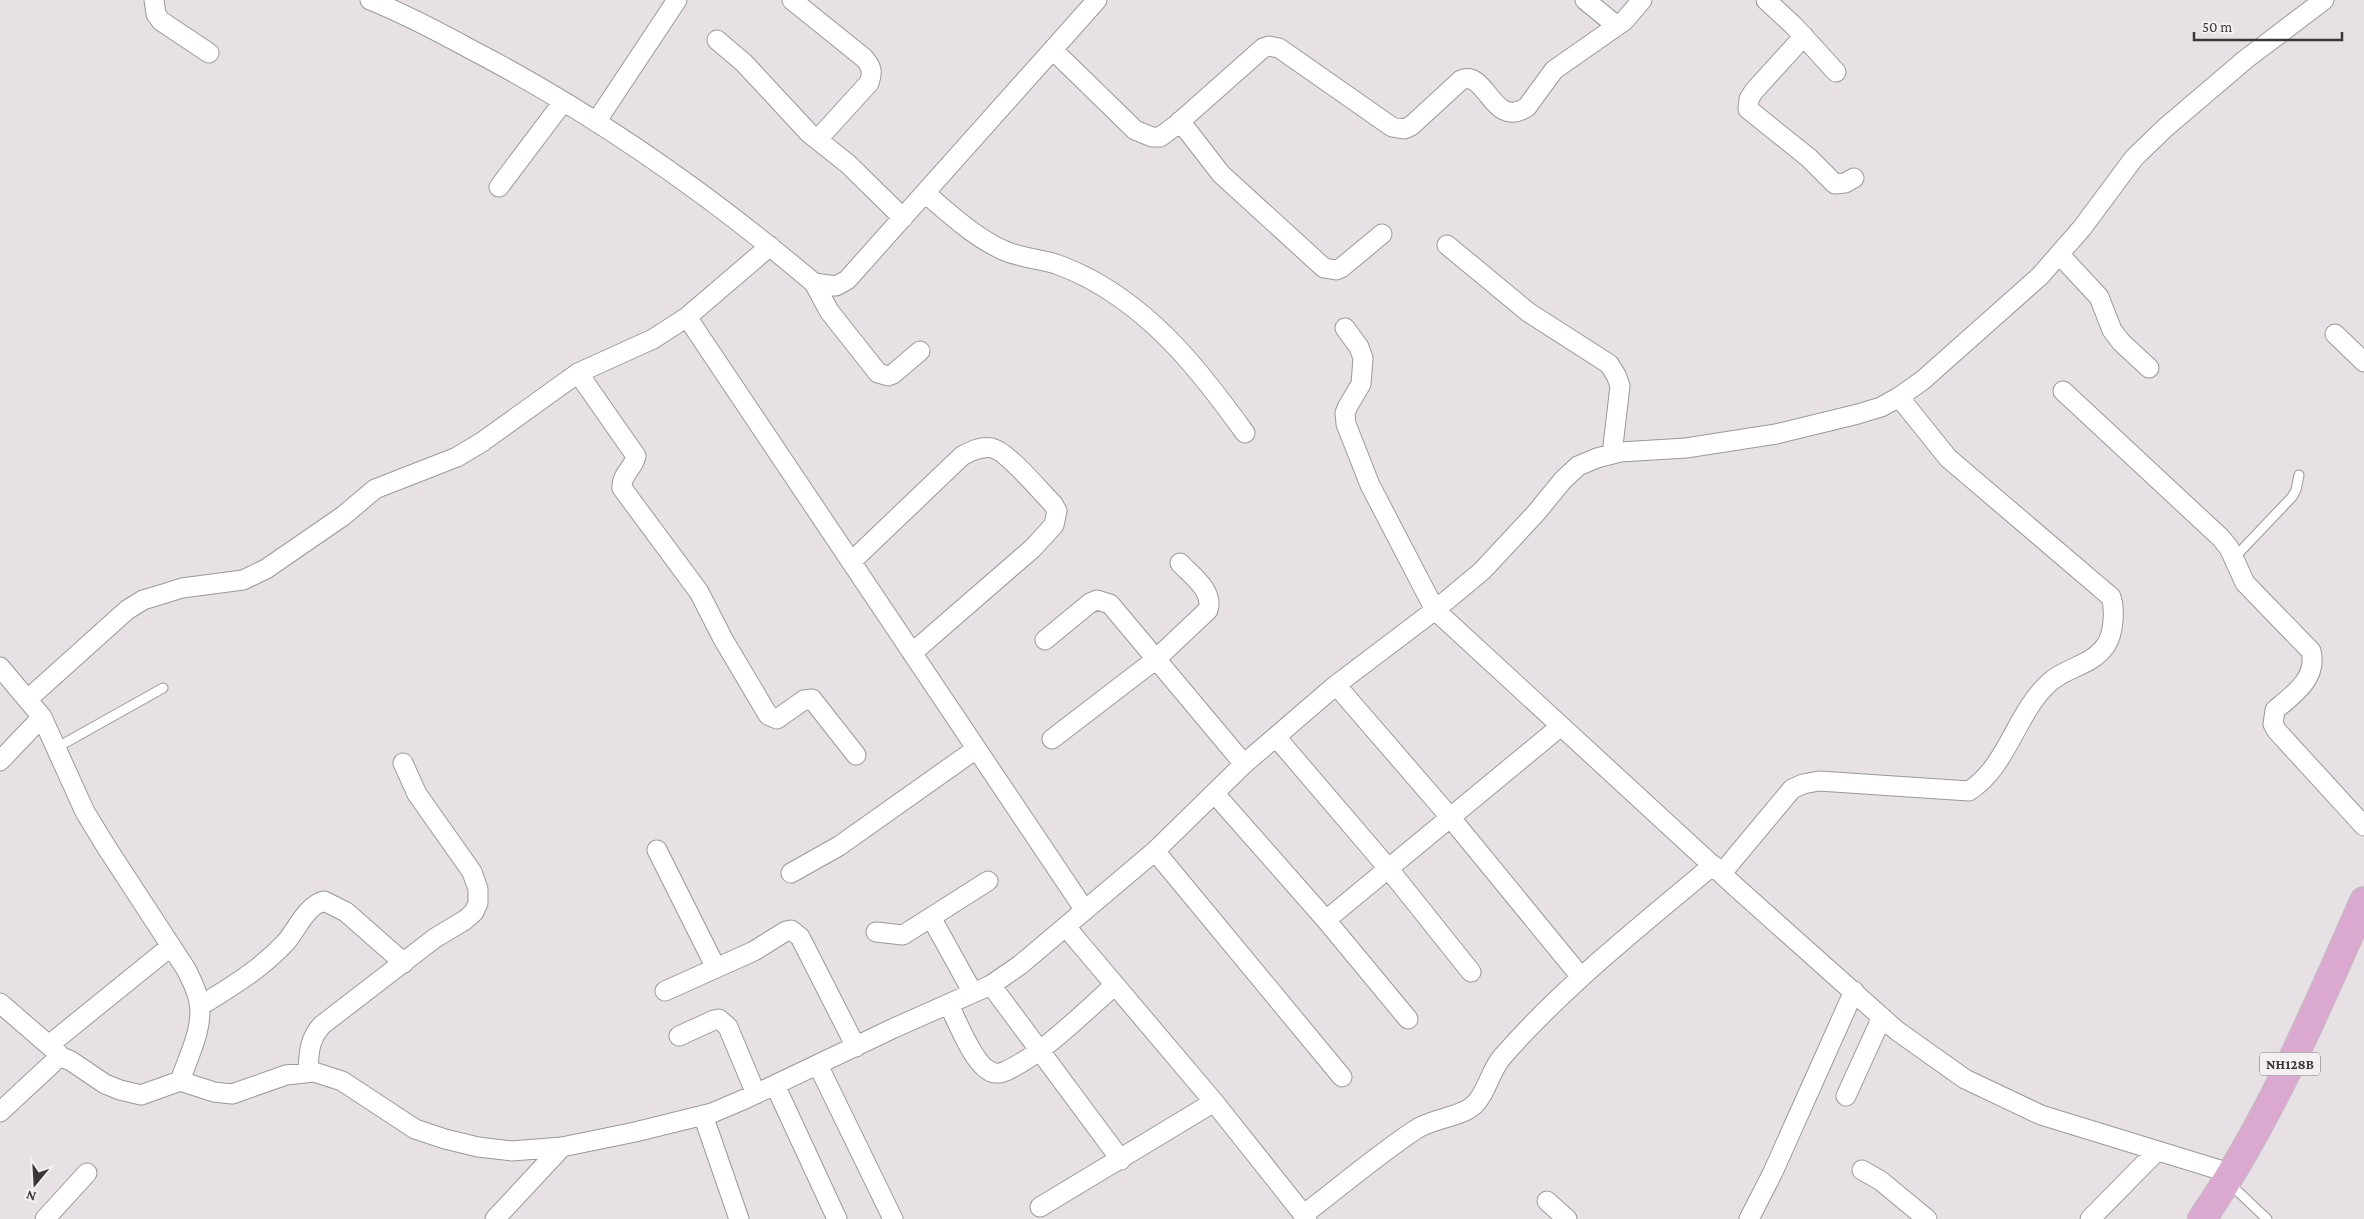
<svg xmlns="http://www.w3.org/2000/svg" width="2364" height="1219" font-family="'Crimson Pro',serif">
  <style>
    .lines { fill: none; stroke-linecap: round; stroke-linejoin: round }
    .service-casing { stroke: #9b979a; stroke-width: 11 }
    .minor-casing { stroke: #9b979a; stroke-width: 21 }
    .trunk-casing { stroke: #c0bfbf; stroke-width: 30 }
    .service { stroke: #fff; stroke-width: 9 }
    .minor { stroke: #fff; stroke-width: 19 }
    .trunk { stroke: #dba8d0; stroke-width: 28 }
    .labels { text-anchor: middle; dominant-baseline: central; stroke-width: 4; stroke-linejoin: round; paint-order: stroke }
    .shield { fill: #f4eff2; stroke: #716e70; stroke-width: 1 }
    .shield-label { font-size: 14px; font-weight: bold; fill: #393738 }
  </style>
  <rect width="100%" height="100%" fill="#e7e1e5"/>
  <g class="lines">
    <g class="service-casing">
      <path id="service" d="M2234,558L2292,497L2296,490L2299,475
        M56,748L163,688
        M2229,1183L2267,1219"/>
    </g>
    <g class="minor-casing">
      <path id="minor" d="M154,0L156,14L161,21L209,53
        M370,0C405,14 439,32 472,50C595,114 709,194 814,283L836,286L847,280L1097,0
        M792,0L864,58C872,67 873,72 869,83L818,139
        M1585,0L1617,26
        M1766,0L1794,26L1836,72
        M1804,36L1754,91L1749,99L1748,109L1809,158L1835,184L1845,183L1854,178
        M717,40L744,63L809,133L848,164L903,218
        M1053,50L1135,130L1152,137H1160L1175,126L1263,48L1269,46L1279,48L1392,127L1404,129L1411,126L1461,80C1487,69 1492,130 1527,107L1554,70L1624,21L1642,0
        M1180,121L1221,174L1324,268L1336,270L1341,268L1382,234
        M596,122L677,0
        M499,187L563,102
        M925,193C950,214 975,238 1005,251C1022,258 1040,259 1056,264C1067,268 1078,273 1088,278C1156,314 1201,372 1245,433
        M1447,245L1528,312L1609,364L1616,375L1620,386L1612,454
        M2059,254L2099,297L2112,330L2121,342L2149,368
        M814,283L829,311L878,373L888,376L893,374L920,351
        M687,317L1084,909
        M1345,328L1359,347L1363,358L1361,384L1348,406L1345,413L1346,424L1370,485L1435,610L1737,888L1896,1030L1965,1079L2041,1115L2233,1174
        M2335,334L2364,362
        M578,373L636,456C634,468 621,474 622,488L699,592L723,639L768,715L777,719L804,700L812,699L856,755
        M2063,391L2221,538L2229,548L2245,583L2311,651C2318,678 2293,695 2275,710L2273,724L2277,731L2364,826
        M851,562L962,456C971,451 981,446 992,448C1007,451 1041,492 1053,504L1057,511L1054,525L1033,548L912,653
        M1045,640L1090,603L1097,600L1110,604L1244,764
        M0,667L42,717L85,812L107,848L186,969C191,979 197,990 199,1002C204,1028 188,1057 180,1081
        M1336,685L1450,817L1581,977
        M28,699L127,610L143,600L163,594L182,588L243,580L266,569L343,516L375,489L457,457L482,442L578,373L653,339L687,317L770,246
        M1276,737L1388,868L1471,972
        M1052,739L1155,660L1208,610C1214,591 1192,576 1180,563
        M0,761L42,717
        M1215,794L1326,920L1408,1019
        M657,850L716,968
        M1155,851L1342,1077
        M791,873L839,846L976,749
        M1722,873L1792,789L1803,784L1819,781L1969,791C2008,766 2016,712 2050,682C2068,666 2092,666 2106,645C2114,633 2115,609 2111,597L1948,458L1899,397
        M932,919L973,993
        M1326,920L1561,726
        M1066,927L1214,1102L1307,1219
        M876,932L903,935L988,881
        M991,985L1121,1160
        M665,991L754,951L786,931L791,930L800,937L856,1047
        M0,1003L59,1054
        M949,1005C957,1021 973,1062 988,1070C993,1074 1000,1074 1006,1071C1043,1054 1084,1012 1115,985
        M200,1006C231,987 261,969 286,942C297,929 307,905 324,901L346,912L404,963
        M679,1036L714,1020L719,1019L728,1027L756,1094
        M49,1045L170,947
        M818,1065L893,1219
        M308,1071C309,1053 309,1039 322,1025L435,938L465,920L474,912L478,903V889L472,872L417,794L403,763
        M775,1085L837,1219
        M1846,1096L1882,1017
        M0,1112L57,1059L64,1058L71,1061L105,1084L120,1090L141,1095L180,1081L214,1092L232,1094L286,1075L314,1072L342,1081L415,1129L445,1139L478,1147L512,1151L562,1147L635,1132L712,1113L745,1099L894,1028L991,985L1020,965L1155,851L1244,764L1336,685L1435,610L1482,571L1536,513L1563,480L1578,466L1597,458L1620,452L1686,448L1776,434L1858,414L1881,407L1899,397L1923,380L2040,276L2082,228L2134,158L2165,128L2246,59L2324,0
        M703,1115L739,1219
        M1862,1170L1881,1181L1927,1219
        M1547,1201L1567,1219
        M1040,1207L1214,1102
        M1303,1215C1340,1187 1376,1156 1415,1130C1432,1118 1460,1118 1474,1105C1487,1093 1490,1070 1503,1056C1565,985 1641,926 1713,865
        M45,1219L87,1173
        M495,1219L562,1147
        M1749,1219L1773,1172L1854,991
        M2090,1219L2157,1151"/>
    </g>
    <g class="trunk-casing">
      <path id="trunk" d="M2202,1219C2269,1121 2316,1010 2364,901"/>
    </g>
    <use href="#service" class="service"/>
    <use href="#minor" class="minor"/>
    <use href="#trunk" class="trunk"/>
  </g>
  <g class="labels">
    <rect class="shield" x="2260" y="1052.5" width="60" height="23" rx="4"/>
    <g class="shield-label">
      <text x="2290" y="1064">NH128B</text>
    </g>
  </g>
  <g transform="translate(35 1184) rotate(198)" stroke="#f4eff2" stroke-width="4" paint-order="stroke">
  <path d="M0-4L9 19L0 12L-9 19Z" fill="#393738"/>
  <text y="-8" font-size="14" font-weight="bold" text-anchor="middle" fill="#393738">N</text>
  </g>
  <path d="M2194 32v8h148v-8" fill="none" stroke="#393738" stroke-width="2.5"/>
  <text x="2202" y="32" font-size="15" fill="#393738" stroke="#f4eff2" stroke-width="4" paint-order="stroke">50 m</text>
</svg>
